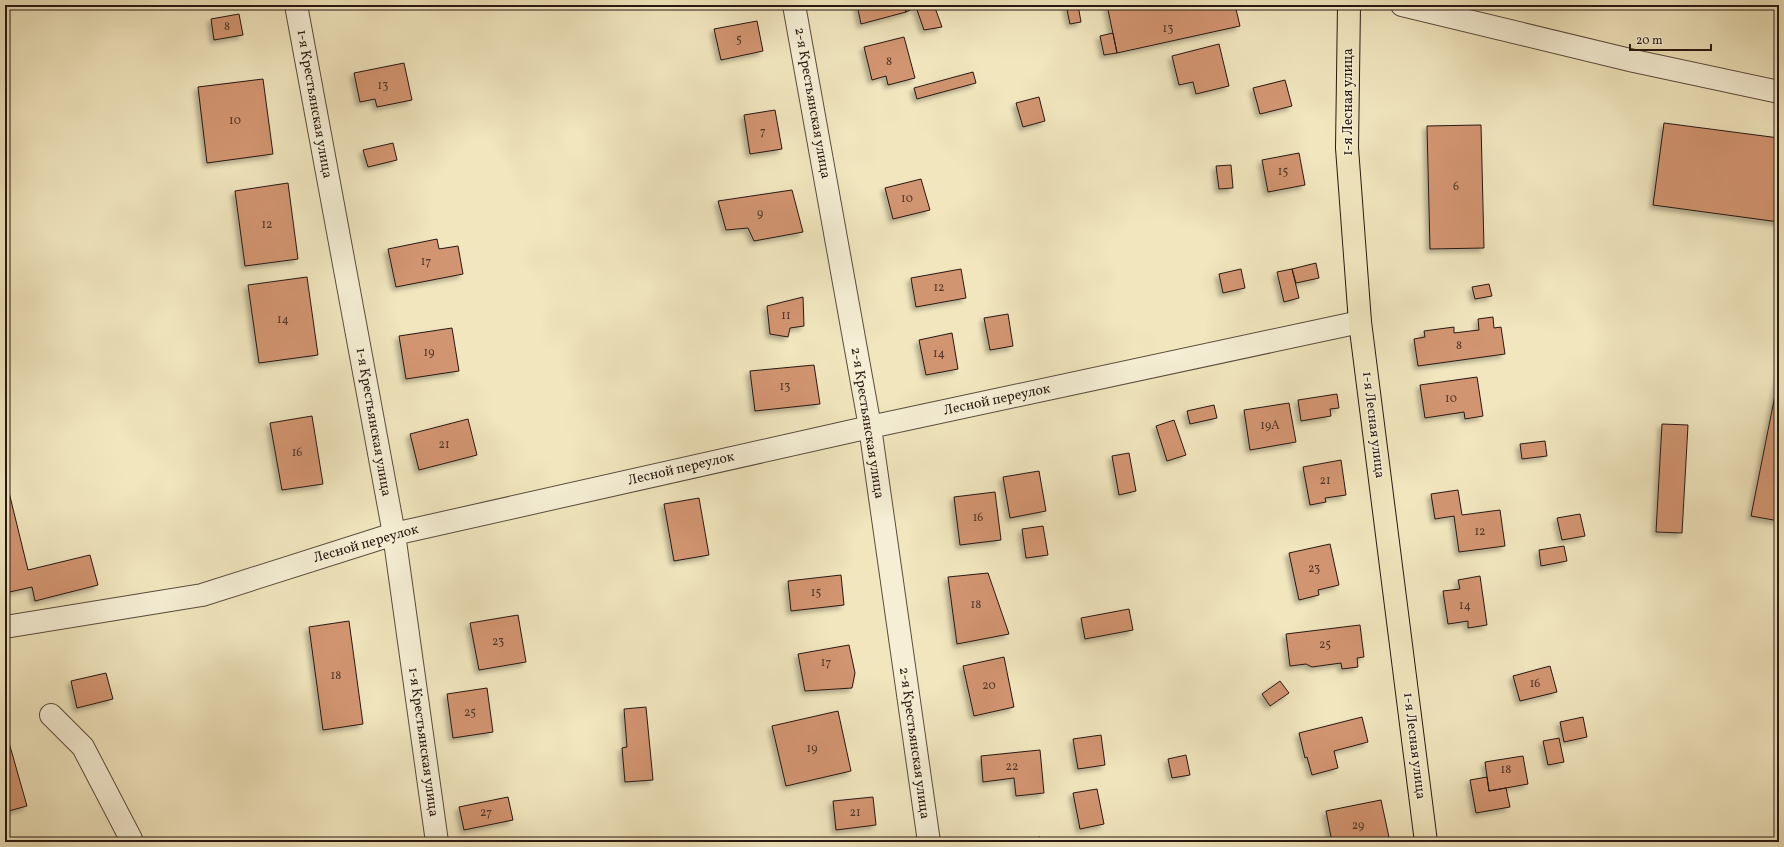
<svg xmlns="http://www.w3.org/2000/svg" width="1784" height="847" font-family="Vollkorn,serif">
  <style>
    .building { fill: #d29571; stroke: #281811; filter: url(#shadow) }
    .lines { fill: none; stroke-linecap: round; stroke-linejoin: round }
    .minor-casing { stroke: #5a4c3c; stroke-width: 24 }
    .major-casing { stroke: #281811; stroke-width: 24 }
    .minor { stroke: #f6efd5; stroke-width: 22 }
    .major { stroke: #f1e6be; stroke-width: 22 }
    .labels { text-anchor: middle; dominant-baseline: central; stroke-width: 3; stroke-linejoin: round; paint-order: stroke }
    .number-label { font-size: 12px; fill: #523729 }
    .street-label { font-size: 14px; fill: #281811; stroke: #f6efd5 }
  </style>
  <defs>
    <filter id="shadow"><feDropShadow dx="-3.5" dy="3.5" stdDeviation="2" flood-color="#0004"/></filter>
  </defs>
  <rect width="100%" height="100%" fill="#f1e6be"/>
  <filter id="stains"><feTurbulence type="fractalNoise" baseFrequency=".005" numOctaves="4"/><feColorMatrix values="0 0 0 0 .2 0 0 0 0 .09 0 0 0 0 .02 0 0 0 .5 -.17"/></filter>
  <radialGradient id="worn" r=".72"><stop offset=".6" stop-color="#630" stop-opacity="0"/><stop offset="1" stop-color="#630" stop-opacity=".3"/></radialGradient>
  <path class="building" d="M857,5H904L906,12L861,24Z
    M904,5H934L942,27L924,30L916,7L906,12Z
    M1066,5H1078L1081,22L1070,24Z
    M1107,5H1235L1240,26L1117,53Z
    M239,14L243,35L214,40L211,19Z
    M757,21L763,51L721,60L714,29Z
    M1113,33L1117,53L1104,55L1100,36Z
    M904,37L915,78L888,85L886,76L872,80L864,47Z
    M1219,44L1229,86L1196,94L1193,82L1179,85L1172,56Z
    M404,63L412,100L377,107L375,99L360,102L354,73Z
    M973,72L976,83L917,99L914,88Z
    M263,79L273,154L207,163L198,87Z
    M1285,80L1292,106L1260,114L1253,88Z
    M1039,97L1045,121L1023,127L1016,103Z
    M775,110L782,149L750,154L744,115Z
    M1664,123L1779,138V222L1653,205Z
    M1481,125L1484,248L1430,249L1427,126Z
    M393,143L397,160L368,167L363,150Z
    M1299,153L1305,185L1268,192L1262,160Z
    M1231,165L1233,188L1219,189L1216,166Z
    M921,179L930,210L893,219L885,188Z
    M288,183L298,259L245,266L235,191Z
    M792,190L803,232L754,241L748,228L726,230L718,201Z
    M437,239L439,249L458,246L463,274L396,287L388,249Z
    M1316,263L1319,278L1296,283L1292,269Z
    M961,269L966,298L916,307L911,278Z
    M1241,269L1245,288L1223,293L1219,274Z
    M1292,269L1299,298L1284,302L1277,272Z
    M307,277L318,355L259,363L248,285Z
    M1489,284L1492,296L1475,299L1472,287Z
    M803,297L804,326L790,328L788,337L770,334L767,306Z
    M1008,314L1013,346L990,350L984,318Z
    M1493,317L1494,328L1501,327L1505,354L1418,366L1414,339L1425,337L1424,331L1454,327V333L1479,330L1478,319Z
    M452,328L459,371L406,379L399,336Z
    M952,333L958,369L926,375L919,340Z
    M814,365L820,404L755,411L750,371Z
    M1779,375V521L1751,516Z
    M1477,377L1483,416L1465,419L1464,412L1425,418L1420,385Z
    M1337,394L1339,408L1330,409L1331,416L1301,421L1298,400Z
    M1289,403L1296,442L1250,450L1244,410Z
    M1214,405L1217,418L1190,424L1187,411Z
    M312,416L323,484L282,490L270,423Z
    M468,419L477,455L419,470L410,434Z
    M1174,420L1186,455L1167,461L1156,426Z
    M1662,424L1688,425L1682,533L1656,532Z
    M1545,441L1547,456L1522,459L1520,444Z
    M1129,453L1136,491L1119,495L1112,456Z
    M1341,460L1346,495L1325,498L1326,502L1310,505L1303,467Z
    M1039,471L1046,511L1010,518L1003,477Z
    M5,476L28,570L90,555L98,585L35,601L32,587L5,593Z
    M1458,490L1462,515L1500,510L1505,546L1459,552L1454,516L1435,519L1431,494Z
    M995,492L1001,540L960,545L954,497Z
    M699,498L709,555L674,561L664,504Z
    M1580,514L1585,536L1562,540L1557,518Z
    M1043,526L1048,555L1026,558L1022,529Z
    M1330,544L1339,585L1318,590L1319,595L1299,600L1289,553Z
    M1564,546L1567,561L1541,566L1539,550Z
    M988,573L1009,634L957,644L948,577Z
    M841,575L844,605L791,611L788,581Z
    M1480,576L1487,625L1468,628V621L1448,624L1443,591L1460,589L1458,580Z
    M1129,609L1133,630L1085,639L1081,618Z
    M518,615L526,662L479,670L470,623Z
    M349,621L363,724L323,730L309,627Z
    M1360,625L1364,657L1357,658L1358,667L1342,669L1341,663L1312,667L1306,664L1290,666L1286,634Z
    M849,645L855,673L852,688L805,691L798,654Z
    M1004,657L1014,707L974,716L963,666Z
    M1550,666L1557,692L1520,701L1513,676Z
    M106,673L113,699L77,708L71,681Z
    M1280,681L1289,693L1270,706L1262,694Z
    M487,688L493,732L453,738L447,694Z
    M646,707L653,780L625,782L622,748L627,747L624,709Z
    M838,711L851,771L786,786L772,726Z
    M1362,717L1368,742L1334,751L1338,768L1312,775L1307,757L1305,758L1299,733Z
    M1583,717L1587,737L1564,742L1560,722Z
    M5,732H6L27,806L5,812Z
    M1101,735L1105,765L1078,769L1073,739Z
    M1559,738L1564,762L1548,765L1543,741Z
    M1040,750L1044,793L1016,796L1014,778L983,782L981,756Z
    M1186,755L1190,775L1172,778L1168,759Z
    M1523,756L1528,784L1489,791L1485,762Z
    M1487,777L1489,791L1506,788L1510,807L1476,813L1470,780Z
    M1097,789L1104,824L1080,829L1073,793Z
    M508,797L513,820L464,830L459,807Z
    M873,797L876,825L836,830L833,801Z
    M1381,800L1390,842H1332L1326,811Z
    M1040,837L1042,842H1014Z"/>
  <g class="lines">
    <g class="minor-casing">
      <path id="minor" d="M296,5L394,534L437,842
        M794,5L870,427L929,842
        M1402,5L1634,61L1779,92
        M5,627L202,595L394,534L870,427L1360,322
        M51,715L83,747L131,839V842"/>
    </g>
    <g class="major-casing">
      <path id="major" d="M1349,5L1347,148L1360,322L1426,842"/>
    </g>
    <use href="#minor" class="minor"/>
    <use href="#major" class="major"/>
  </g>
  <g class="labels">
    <g class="number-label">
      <text x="227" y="27">8</text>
      <text x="1168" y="29">13</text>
      <text x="739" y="40">5</text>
      <text x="889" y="62">8</text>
      <text x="383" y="86">13</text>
      <text x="235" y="121">10</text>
      <text x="763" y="132">7</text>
      <text x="1283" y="172">15</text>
      <text x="1456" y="187">6</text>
      <text x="907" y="199">10</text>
      <text x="760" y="214">9</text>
      <text x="267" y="225">12</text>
      <text x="426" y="262">17</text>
      <text x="939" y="288">12</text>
      <text x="786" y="316">11</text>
      <text x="283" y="320">14</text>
      <text x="1459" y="346">8</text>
      <text x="429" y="353">19</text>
      <text x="939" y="354">14</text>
      <text x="785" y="387">13</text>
      <text x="1451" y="399">10</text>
      <text x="1270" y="426">19А</text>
      <text x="444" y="445">21</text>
      <text x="297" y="453">16</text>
      <text x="1325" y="481">21</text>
      <text x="978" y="518">16</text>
      <text x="1480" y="532">12</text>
      <text x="1314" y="569">23</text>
      <text x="816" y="593">15</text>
      <text x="976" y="605">18</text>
      <text x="1465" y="606">14</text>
      <text x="498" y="642">23</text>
      <text x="1325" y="645">25</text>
      <text x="826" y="663">17</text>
      <text x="336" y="676">18</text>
      <text x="1535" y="684">16</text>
      <text x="989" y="686">20</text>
      <text x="470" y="713">25</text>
      <text x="812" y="749">19</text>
      <text x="1012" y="767">22</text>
      <text x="1506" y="770">18</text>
      <text x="486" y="813">27</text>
      <text x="855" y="813">21</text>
      <text x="1358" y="826">29</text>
    </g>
    <g class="street-label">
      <text transform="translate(1348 102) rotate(-90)">1-я Лесная улица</text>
      <text transform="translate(812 103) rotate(80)">2-я Крестьянская улица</text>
      <text transform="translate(314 104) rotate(80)">1-я Крестьянская улица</text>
      <text transform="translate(997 400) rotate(-12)">Лесной переулок</text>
      <text transform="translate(373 422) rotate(80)">1-я Крестьянская улица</text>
      <text transform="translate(867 423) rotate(81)">2-я Крестьянская улица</text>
      <text transform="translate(1373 425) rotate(83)">1-я Лесная улица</text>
      <text transform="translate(681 469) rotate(-13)">Лесной переулок</text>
      <text transform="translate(366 544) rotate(-16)">Лесной переулок</text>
      <text transform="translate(423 742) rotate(82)">1-я Крестьянская улица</text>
      <text transform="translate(914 743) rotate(82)">2-я Крестьянская улица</text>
      <text transform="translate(1414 746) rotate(83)">1-я Лесная улица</text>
    </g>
  </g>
  <rect width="1784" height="847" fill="none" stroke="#f1e6be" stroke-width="20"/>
  <rect x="6" y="6" width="1772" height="835" fill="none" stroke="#281811" stroke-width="2"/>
  <rect x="10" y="10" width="1764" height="827" fill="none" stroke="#281811"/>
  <path d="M1630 44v6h81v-6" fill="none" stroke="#281811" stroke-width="2"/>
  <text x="1636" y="44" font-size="12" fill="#281811" stroke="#f6efd5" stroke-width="3" paint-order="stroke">20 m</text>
  <rect width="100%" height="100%" filter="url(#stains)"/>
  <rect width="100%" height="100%" fill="url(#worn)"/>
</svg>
